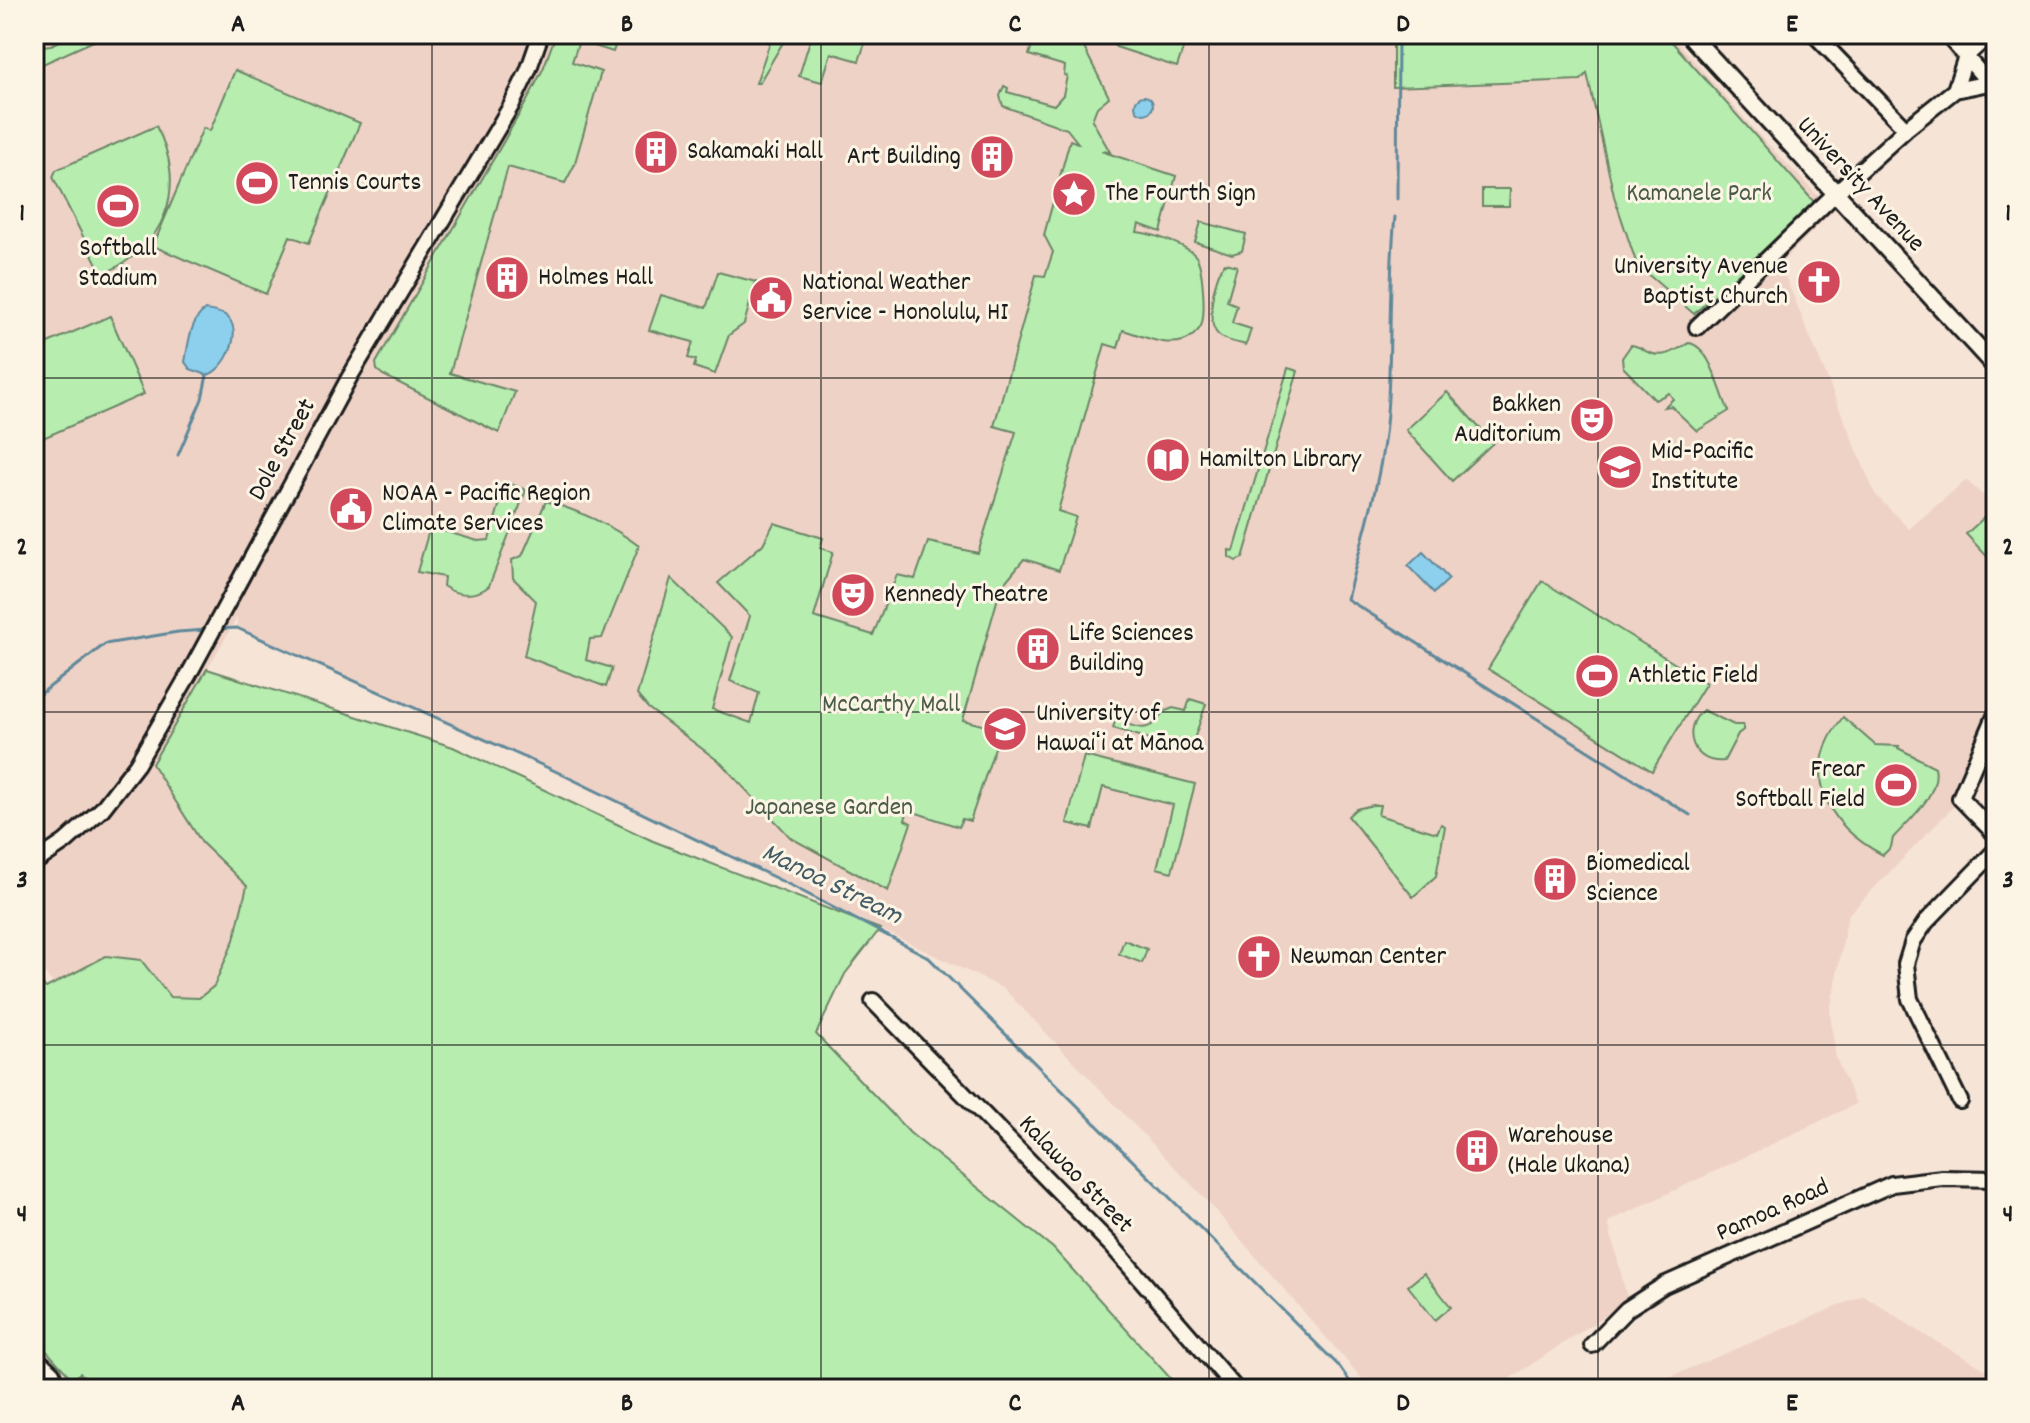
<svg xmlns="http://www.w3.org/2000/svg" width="2030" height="1423" font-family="Dekko,sans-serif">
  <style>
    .built { fill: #efd2c6 }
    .green { fill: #b7eeb0; stroke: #6a8566; stroke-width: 2 }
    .water { fill: #8cd0ee; stroke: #5f889a; stroke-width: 2 }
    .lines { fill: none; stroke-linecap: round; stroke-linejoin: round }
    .stream { stroke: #5f889a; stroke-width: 3 }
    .minor-casing { stroke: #1c1c1c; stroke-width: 20 }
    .major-casing { stroke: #1c1c1c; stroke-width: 22 }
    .minor { stroke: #fcf5e5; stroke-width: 14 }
    .major { stroke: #fcf5e5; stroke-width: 16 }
    .grid { fill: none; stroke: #1c1c1c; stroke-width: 2; stroke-opacity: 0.55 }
    .labels { text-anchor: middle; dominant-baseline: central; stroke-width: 6; stroke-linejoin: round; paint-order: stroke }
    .poi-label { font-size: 26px; fill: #1c1c1c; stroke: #fcf5e5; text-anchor: start }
    .street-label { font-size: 26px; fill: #1c1c1c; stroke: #fcf5e5 }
    .park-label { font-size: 26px; fill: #4a5b48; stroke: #fcf5e5 }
    .water-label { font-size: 28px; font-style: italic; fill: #435b66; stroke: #fcf5e5 }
    .neatline { fill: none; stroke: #1c1c1c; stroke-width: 3 }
    .grid-label { font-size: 26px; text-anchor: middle; font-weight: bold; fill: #1c1c1c }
  </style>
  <rect width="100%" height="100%" fill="#f6e5d7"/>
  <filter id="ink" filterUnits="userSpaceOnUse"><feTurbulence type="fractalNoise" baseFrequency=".0125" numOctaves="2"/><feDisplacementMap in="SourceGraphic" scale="16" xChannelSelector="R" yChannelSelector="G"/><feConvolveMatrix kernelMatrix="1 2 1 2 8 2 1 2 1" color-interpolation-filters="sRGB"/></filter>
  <g filter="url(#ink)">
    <path class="built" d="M34,34H1671L1758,134L1833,211L1780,264L1875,494L1909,529L1966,480L1996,507V721L1961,799L1848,915L1830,1012L1836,1058L1856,1104L1608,1222L1628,1301L1494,1389H1371L1207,1201L1004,989L555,771L237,628V618L197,687L284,948L122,1060L34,962Z
      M1864,1295L1928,1337L1996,1375V1389H1663L1660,1381Z"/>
    <path class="green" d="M76,34H109L34,68V47L51,45Z
      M556,34H619L613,52L579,41L572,62L601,72L574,166L565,183L508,167L450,373L515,392L499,433L383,375L377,370L376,363L528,99L543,69Z
      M742,34H788L759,83H756L770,42Z
      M800,34H868L859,61L831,53L822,82L799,76L811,37Z
      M1035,34H1077L1109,97L1097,107L1092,120L1110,152L1101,151L1176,176L1161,232L1139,224L1137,232C1150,233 1191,246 1197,258C1203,270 1206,314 1201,326C1198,332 1190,339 1183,341C1164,347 1141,335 1123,330L1118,348L1105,344L1058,511L1076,517L1059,570L1024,559L1001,587L963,720L1001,730L970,821L962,819L959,827L908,810L905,820L911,823L888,891L791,838L721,763L648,708L637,695L671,578L732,637L712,709L751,723L759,693L730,681L750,616L718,583L763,544L774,523L823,538L820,548L833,552L814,617L873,635L897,575L915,579L928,542L978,553L1016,432L994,426L1036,275L1045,276L1053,252L1044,235L1070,140L1078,143L1067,129L1003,106L1000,96L1004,86L1008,88L1007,92L1054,105L1063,95L1067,76L1064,75L1065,66L1029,55Z
      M1101,34H1188L1177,67L1116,47Z
      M1393,34H1665L1815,203L1694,314L1637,265L1614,196L1587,73L1581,80L1393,87Z
      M235,70L360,123L309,243L290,236L266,294L153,246L203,128L210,131Z
      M156,126C189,187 165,249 102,274L53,177L56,170Z
      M1482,189H1510L1509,206H1482Z
      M1201,222L1246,234L1242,251L1232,254L1195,242Z
      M1225,263L1237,266L1227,301L1237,305L1232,323L1251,329L1246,345C1238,343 1228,341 1221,337C1203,325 1214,276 1225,263Z
      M718,272L756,282L744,324L729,335L715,374L694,367L696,360L688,358L693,342L649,330L661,295L706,308Z
      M110,316L144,394L34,442V349Z
      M1689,343C1711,346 1720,394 1729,411L1697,431L1671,406L1664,407L1673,399L1669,393L1655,400L1623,367L1622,358L1631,345C1639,346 1643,350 1650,353C1665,359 1678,349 1689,343Z
      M1288,368L1298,371L1243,558L1236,561L1229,557V550L1234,551Z
      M1447,392L1493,443L1452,481L1406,430Z
      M506,482L526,490L489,586C476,597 457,596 443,586L444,577L417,572L430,527L478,541L489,540Z
      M546,501C581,512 610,524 639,546L602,638L590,639L586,660L612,668L606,687L524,656L536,601L513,578L512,560L522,556Z
      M1988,514L1996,523V566L1966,534Z
      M1542,581L1706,683L1652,771L1488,669Z
      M207,669L453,747L653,841L880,929L845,974L816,1034L910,1133L1053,1248L1180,1389H95L80,1373L72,1379L43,1347L34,1321V977L46,988L106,956L141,960L170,997L199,998L214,986L234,940L247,886L202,843L152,764Z
      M1190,699L1206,704L1192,745L1176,747L1113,728L1116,718C1136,730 1151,734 1163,712L1173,708L1186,711Z
      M1703,710L1734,725H1743V730L1738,734L1724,761C1693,765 1680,729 1703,710Z
      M1843,717L1875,745L1899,746L1898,748L1935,767C1941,794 1909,820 1893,838L1891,847L1883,855C1826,825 1799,774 1843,717Z
      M1084,756L1195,784L1172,872L1157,868L1173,805L1103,787L1092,829L1067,823Z
      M1373,805H1380L1378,815L1437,833L1441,824L1445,826L1436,876L1413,897L1348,816L1356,809Z
      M1124,940L1147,949L1142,963L1119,954Z
      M1424,1273L1451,1307L1435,1320L1408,1286Z"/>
    <path class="water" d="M1135 105a9 9 0 1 1 18 0a9 9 0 1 1-18 0Z
      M205,310C211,311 219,312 225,315C245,328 227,370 207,375L190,369L185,362C188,346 190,320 205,310Z
      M1423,552L1449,579L1434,593L1408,566Z"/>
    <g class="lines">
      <path class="stream" d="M1397,199L1398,34
        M1395,217C1388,282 1392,348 1387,413C1383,476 1362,538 1347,599L1690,815
        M178,455L202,399L207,375
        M218,629L237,628L555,771L792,886L928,957L1339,1366L1355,1389
        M34,699L105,644L178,632L206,630"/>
      <g class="minor-casing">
        <path id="minor" d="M1814,34L1906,129
          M1946,34L1996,91
          M1955,90L1989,83
          M1697,327L1840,189L1906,129L1955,90L1966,56L1990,34
          M1996,714L1960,798L1996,835
          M34,863L65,842L102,809L137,764L189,674L349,378L511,106L528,71L541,34
          M873,1001L1112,1246L1236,1389
          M1960,1101L1910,999L1906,964L1913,941L1926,922L1996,850
          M1592,1345L1627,1309L1664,1285L1892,1184L1942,1178L1996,1179
          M34,1356L52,1373L58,1389"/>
      </g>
      <g class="major-casing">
        <path id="major" d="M1689,34L1996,367"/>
      </g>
      <use href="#minor" class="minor"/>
      <use href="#major" class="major"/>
    </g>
  </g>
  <path class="grid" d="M432,34V1389M821,34V1389M1209,34V1389M1598,34V1389M34,378H1996M34,712H1996M34,1045H1996"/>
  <defs>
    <g id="building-disc" transform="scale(2.3)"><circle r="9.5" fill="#d1495b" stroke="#fcf5e5"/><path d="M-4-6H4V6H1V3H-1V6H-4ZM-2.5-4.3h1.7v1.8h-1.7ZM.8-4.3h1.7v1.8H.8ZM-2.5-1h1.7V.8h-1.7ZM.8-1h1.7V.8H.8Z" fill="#fff"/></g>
    <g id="stadium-disc" transform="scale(2.3)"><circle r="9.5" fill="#d1495b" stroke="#fcf5e5"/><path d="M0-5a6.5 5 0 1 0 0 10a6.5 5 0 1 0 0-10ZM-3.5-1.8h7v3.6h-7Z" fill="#fff"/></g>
    <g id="sight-disc" transform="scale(2.3)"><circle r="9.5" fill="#d1495b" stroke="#fcf5e5"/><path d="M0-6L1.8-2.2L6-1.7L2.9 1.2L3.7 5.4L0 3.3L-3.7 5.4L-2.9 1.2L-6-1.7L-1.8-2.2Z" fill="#fff"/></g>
    <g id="church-disc" transform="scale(2.3)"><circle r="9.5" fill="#d1495b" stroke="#fcf5e5"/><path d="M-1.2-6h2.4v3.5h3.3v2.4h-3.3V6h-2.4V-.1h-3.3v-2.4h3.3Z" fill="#fff"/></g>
    <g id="civic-disc" transform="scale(2.3)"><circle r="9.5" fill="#d1495b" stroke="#fcf5e5"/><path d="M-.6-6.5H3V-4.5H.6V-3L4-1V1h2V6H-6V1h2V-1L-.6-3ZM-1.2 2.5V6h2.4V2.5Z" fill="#fff"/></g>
    <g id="theatre-disc" transform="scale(2.3)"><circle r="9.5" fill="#d1495b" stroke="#fcf5e5"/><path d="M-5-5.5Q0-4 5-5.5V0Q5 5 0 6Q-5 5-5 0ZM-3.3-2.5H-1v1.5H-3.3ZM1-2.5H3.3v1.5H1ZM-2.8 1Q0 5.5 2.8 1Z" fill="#fff"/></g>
    <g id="library-disc" transform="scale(2.3)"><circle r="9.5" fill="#d1495b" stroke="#fcf5e5"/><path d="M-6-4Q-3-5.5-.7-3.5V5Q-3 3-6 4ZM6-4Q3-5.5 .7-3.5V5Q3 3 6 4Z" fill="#fff"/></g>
    <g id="school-disc" transform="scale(2.3)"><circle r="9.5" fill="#d1495b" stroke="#fcf5e5"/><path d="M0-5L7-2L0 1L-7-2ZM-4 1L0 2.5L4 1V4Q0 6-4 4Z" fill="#fff"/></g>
    <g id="university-disc" transform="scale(2.3)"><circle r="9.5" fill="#d1495b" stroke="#fcf5e5"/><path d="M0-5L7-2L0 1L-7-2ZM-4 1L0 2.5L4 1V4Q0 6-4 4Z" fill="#fff"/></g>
  </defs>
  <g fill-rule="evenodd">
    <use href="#building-disc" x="656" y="152"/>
    <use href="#building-disc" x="992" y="157"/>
    <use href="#stadium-disc" x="257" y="183"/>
    <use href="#sight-disc" x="1074" y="194"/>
    <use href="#stadium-disc" x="118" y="206"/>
    <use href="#building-disc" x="507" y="278"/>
    <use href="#church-disc" x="1819" y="282"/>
    <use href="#civic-disc" x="771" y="298"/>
    <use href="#theatre-disc" x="1592" y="420"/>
    <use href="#library-disc" x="1168" y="460"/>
    <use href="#school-disc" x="1620" y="467"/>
    <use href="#civic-disc" x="351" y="509"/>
    <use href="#theatre-disc" x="853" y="595"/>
    <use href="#building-disc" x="1038" y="649"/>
    <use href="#stadium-disc" x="1597" y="676"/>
    <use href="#university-disc" x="1005" y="729"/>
    <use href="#stadium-disc" x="1896" y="785"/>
    <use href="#building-disc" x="1555" y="879"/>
    <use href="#church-disc" x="1259" y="957"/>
    <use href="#building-disc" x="1477" y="1151"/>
  </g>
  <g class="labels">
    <g class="poi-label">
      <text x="687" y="152">Sakamaki Hall</text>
      <text x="961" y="157" text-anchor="end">Art Building</text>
      <text x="288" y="183">Tennis Courts</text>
      <text x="1105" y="194">The Fourth Sign</text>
      <text x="118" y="249" text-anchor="middle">Softball<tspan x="118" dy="30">Stadium</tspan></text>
      <text x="1788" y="267" text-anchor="end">University Avenue<tspan x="1788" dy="30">Baptist Church</tspan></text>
      <text x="538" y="278">Holmes Hall</text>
      <text x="802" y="283">National Weather<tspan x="802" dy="30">Service - Honolulu, HI</tspan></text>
      <text x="1561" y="405" text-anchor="end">Bakken<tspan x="1561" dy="30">Auditorium</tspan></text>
      <text x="1651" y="452">Mid-Pacific<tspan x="1651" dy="30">Institute</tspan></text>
      <text x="1199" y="460">Hamilton Library</text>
      <text x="382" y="494">NOAA - Pacific Region<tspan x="382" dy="30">Climate Services</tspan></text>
      <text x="884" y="595">Kennedy Theatre</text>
      <text x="1069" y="634">Life Sciences<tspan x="1069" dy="30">Building</tspan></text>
      <text x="1628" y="676">Athletic Field</text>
      <text x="1036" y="714">University of<tspan x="1036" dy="30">Hawaiʻi at Mānoa</tspan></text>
      <text x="1865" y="770" text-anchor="end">Frear<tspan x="1865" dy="30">Softball Field</tspan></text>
      <text x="1586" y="864">Biomedical<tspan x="1586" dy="30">Science</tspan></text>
      <text x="1290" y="957">Newman Center</text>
      <text x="1508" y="1136">Warehouse<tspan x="1508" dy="30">(Hale Ukana)</tspan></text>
    </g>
    <g class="street-label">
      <text transform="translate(1860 185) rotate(47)">University Avenue</text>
      <text transform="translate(283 450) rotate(-61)">Dole Street</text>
      <text transform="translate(1075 1175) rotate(46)">Kalawao Street</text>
      <text transform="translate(1773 1211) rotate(-24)">Pamoa Road</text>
    </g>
    <g class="park-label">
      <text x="1699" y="194">Kamanele Park</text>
      <text x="891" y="705">McCarthy Mall</text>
      <text x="829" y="808">Japanese Garden</text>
    </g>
    <g class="water-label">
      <text transform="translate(831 886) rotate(26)">Manoa Stream</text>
    </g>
  </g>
  <rect width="2030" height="1423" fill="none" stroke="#fcf5e5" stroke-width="88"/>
  <rect x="44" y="44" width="1942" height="1335" class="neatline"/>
  <g class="grid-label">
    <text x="238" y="31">A</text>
    <text x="627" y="31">B</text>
    <text x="1015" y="31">C</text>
    <text x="1403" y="31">D</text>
    <text x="1792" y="31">E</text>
    <text x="22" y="220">1</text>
    <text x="2008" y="220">1</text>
    <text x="22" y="554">2</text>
    <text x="2008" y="554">2</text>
    <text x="22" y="887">3</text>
    <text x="2008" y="887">3</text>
    <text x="22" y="1221">4</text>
    <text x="2008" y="1221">4</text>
    <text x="238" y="1410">A</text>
    <text x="627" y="1410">B</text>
    <text x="1015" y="1410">C</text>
    <text x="1403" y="1410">D</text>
    <text x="1792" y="1410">E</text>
  </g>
</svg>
